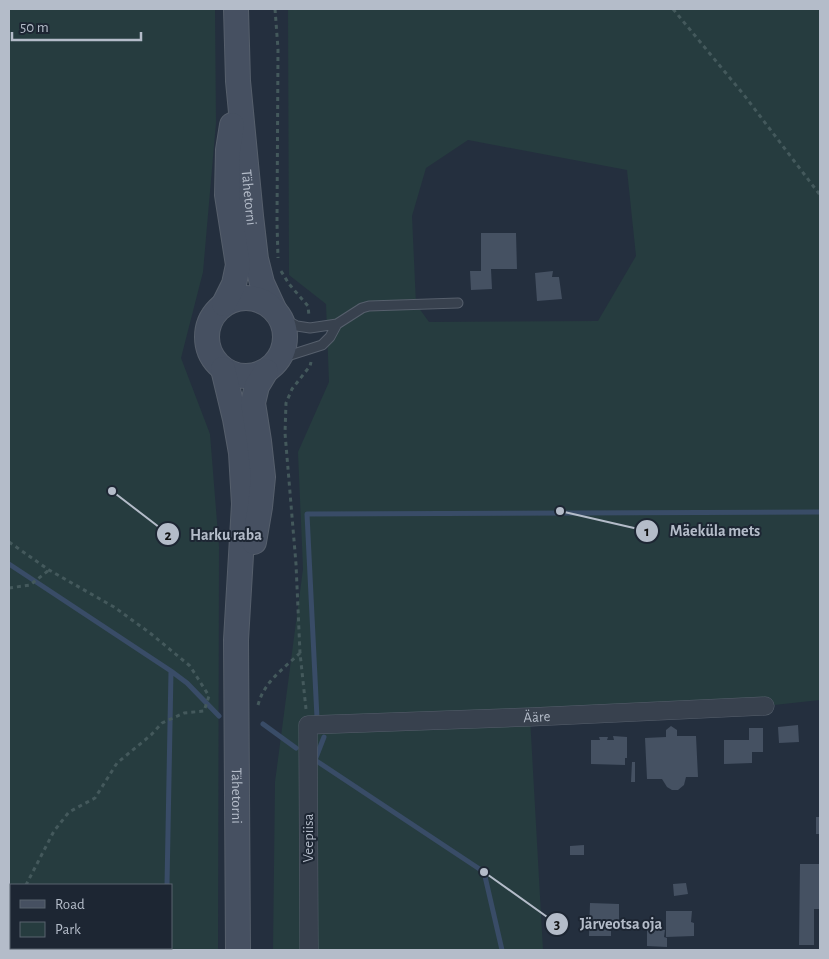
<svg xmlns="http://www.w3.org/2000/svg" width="829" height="959" font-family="'Alegreya Sans',sans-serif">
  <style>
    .green { fill: #263c3f; fill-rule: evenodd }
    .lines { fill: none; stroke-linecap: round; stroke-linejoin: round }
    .stream { stroke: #394c67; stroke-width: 5 }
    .building { fill: #455162 }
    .lane-casing { stroke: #565f6c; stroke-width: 11 }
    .street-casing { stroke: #565f6c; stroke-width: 19 }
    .secondary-casing { stroke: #565f6c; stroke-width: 26 }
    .path { stroke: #44595c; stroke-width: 3; stroke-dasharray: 4 4; stroke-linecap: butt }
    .lane { stroke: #38414e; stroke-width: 9 }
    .street { stroke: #38414e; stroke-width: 18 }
    .secondary { stroke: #465061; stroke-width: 24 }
    .labels { text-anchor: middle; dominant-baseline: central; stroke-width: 4; stroke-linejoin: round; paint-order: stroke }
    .street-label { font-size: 15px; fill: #b4bcc9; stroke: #1d2633 }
    .leader { fill: none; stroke: #b4bcc9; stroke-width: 2 }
    .callout-dot { fill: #b4bcc9; stroke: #1d2633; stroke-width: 2 }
    .mark-label { font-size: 15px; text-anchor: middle; font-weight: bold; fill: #111 }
    .callout-label { font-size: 16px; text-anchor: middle; font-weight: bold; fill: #b4bcc9; stroke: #1d2633; stroke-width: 4; stroke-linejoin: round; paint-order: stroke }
  </style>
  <rect width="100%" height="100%" fill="#242f3e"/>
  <path class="green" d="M9,9H215L216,123L203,272L181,358L210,434L219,547L218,950H9ZM11,885H171V948H11Z
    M288,9H820V700L765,706L530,717L543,950H273L275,782L303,569L298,452L329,382L326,304L289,275ZM468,140L627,170L636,256L598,321L429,322L416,304L412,216L426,168Z"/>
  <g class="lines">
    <path class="stream" d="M9,564L171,671L187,683L219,716
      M317,718L307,514L820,512
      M263,724L296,748
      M324,737L315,760L484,872L502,950
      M167,885L171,671
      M166,950V948"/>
  </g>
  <path class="building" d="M481,233H516L517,269H491L492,289L471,290L470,271H481Z
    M553,271L552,277H559L562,299L537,301L535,273Z
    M798,725L799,742L779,743L778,727Z
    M671,726L677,730V736H696L698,777H686L684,785L678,790H672L667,787L662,779H647L645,738L666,737V730Z
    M749,728H763V752H752V763L724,764V740H749Z
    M613,736L627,737V758H625V765L591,764V740H600L599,737H608L607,740H614Z
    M632,762H635V782H631Z
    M816,817H820V834H816Z
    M584,845V855H570V846Z
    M800,864H820V909H814V945H799Z
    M686,883L688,894L674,896L673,884Z
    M590,903L619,904V927H611V936H589Z
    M666,911H692L691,922L694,923V936L666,937Z
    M647,930H665L664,937L667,938V947L647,946Z"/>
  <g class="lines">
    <g class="lane-casing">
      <path id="lane" d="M280,317L297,326L310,328L337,324L362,308L369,306L458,303
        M278,359L322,345L330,337L337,324"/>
    </g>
    <g class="street-casing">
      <g id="street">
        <path id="s1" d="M309,950L308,725L530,717L765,706"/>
      </g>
    </g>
    <g class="secondary-casing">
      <g id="secondary">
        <path id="s2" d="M236,9L238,81L251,216L256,259L262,283L274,309"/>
        <circle cx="246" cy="337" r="39"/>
        <path d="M224,304L234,284L238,265L227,195L228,150L232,125"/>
        <path id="s3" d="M223,369L235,419L241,453L244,504L236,640L238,950"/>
        <path d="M254,542L260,507L263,477L259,441L253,403L257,386L266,371"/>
      </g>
    </g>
    <path class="path" d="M275,9L278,49L277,223L278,258
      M673,9L744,95L820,195
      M281,271L289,284L308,306L309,316
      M9,542L49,570L114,607L150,633L190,666L209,696L204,711L184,713L162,723L151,735L117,763L95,798L69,812L54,831L26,885
      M9,588L30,585L49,570
      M258,705C264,682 283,669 300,653
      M306,709L300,653L296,564L285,433L286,403L292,389L310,366L311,362
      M9,917L11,912"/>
    <use href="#lane" class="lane"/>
    <use href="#street" class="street"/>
    <use href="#secondary" class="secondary"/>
  </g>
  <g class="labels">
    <g class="street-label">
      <text stroke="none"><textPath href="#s2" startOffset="189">Tähetorni</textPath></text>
      <text stroke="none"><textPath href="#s1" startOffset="454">Ääre</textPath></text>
      <text stroke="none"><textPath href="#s3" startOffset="429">Tähetorni</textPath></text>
      <text transform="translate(308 838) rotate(-90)">Veepiisa</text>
    </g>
  </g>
  <path class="leader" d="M560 511L647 531M112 491L168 534M484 872L557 924"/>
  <g class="callout-dot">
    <circle cx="560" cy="511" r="5"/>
    <circle cx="112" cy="491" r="5"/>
    <circle cx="484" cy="872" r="5"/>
    <circle cx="647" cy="531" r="12"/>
    <circle cx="168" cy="534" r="12"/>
    <circle cx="557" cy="924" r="12"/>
  </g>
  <g class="mark-label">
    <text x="647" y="536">1</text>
    <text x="168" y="540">2</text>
    <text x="557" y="929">3</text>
  </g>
  <g class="callout-label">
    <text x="715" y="536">Mäeküla mets</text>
    <text x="226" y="540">Harku raba</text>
    <text x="621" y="929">Järveotsa oja</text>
  </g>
  <rect width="829" height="959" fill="none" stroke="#b4bcc9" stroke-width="20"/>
  <rect x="10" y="884" width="162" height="65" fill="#1d2633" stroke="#59626f"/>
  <rect x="20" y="900" width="25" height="8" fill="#465061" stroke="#59626f"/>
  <text x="55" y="909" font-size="15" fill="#b4bcc9">Road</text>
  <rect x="20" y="922" width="25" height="15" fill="#263c3f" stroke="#59626f"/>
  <text x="55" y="934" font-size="15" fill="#b4bcc9">Park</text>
  <path d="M12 32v8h129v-8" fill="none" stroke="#b4bcc9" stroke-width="2.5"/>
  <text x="20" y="32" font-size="15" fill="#b4bcc9" stroke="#1d2633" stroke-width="4" paint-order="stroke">50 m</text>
</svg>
